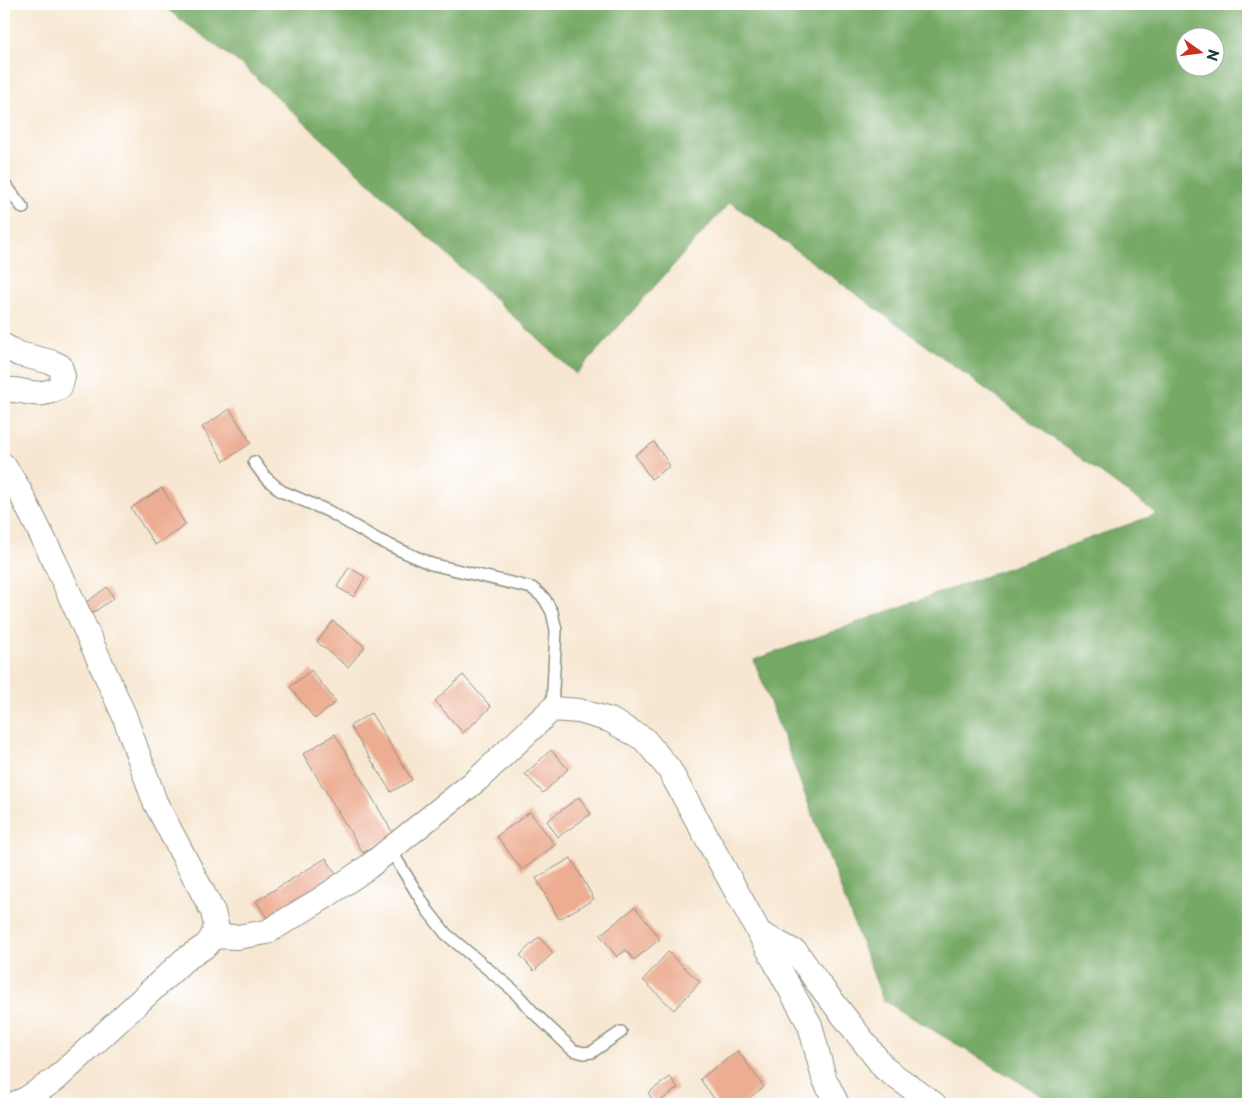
<svg xmlns="http://www.w3.org/2000/svg" width="1252" height="1108" font-family="'Playpen Sans',sans-serif">
  <style>
    .forest { fill: #75a965; stroke: #4a734c; fill-rule: evenodd }
    .building { fill: #edad93 }
    .lines { fill: none; stroke-linecap: round; stroke-linejoin: round }
    .lane-casing { stroke: #8b9283; stroke-width: 14 }
    .street-casing { stroke: #8b9283; stroke-width: 26 }
    .lane { stroke: #fff; stroke-width: 11 }
    .street { stroke: #fff; stroke-width: 24 }
  </style>
  <rect width="100%" height="100%" fill="#fff"/>
  <filter id="ink" filterUnits="userSpaceOnUse"><feTurbulence type="fractalNoise" baseFrequency=".02" numOctaves="2"/><feDisplacementMap in="SourceGraphic" scale="10" xChannelSelector="R" yChannelSelector="G"/><feConvolveMatrix kernelMatrix="1 2 1 2 8 2 1 2 1" color-interpolation-filters="sRGB"/></filter>
  <filter id="wash" filterUnits="userSpaceOnUse"><feTurbulence type="fractalNoise" baseFrequency=".0096" numOctaves="4" result="noise"/><feDisplacementMap in="SourceGraphic" scale="20" xChannelSelector="R" yChannelSelector="G"/><feGaussianBlur stdDeviation="1.12" result="paint"/><feColorMatrix in="noise" values="0 0 0 0 0 0 0 0 0 0 0 0 0 0 0 0 0 1.4 0 .05"/><feComposite in="paint" operator="in"/></filter>
  <g filter="url(#wash)">
    <rect width="100%" height="100%" fill="#f7e7d2"/>
    <path class="forest" d="M160,4H1248V1104H1056L883,1000L754,660L1157,514L730,202L576,374L241,64ZM1184,38H1214V68H1184Z"/>
    <g id="blocks">
      <path class="building" d="M230,409L251,443L224,461L202,427Z
        M654,442L670,466L651,479L635,455Z
        M162,488L186,525L155,545L131,508Z
        M349,567L365,577L354,597L337,587Z
        M107,587L114,598L91,614L84,604Z
        M333,621L365,647L348,667L317,642Z
        M311,670L336,702L315,719L290,687Z
        M463,675L491,707L463,733L435,701Z
        M371,713L412,780L391,792L350,726Z
        M335,734L394,835L363,853L303,754Z
        M551,750L568,769L543,793L525,774Z
        M579,797L591,814L558,837L547,821Z
        M530,812L555,845L522,870L497,836Z
        M326,858L338,877L269,921L256,901Z
        M571,858L594,899L559,919L536,878Z
        M635,907L660,939L634,960L626,950L617,957L600,935Z
        M539,937L553,953L534,971L520,955Z
        M668,952L700,982L674,1010L643,980Z
        M738,1051L764,1087L741,1104H718L700,1079Z
        M670,1077L678,1088L656,1104L648,1093Z"/>
    </g>
  </g>
  <g filter="url(#ink)">
    <use href="#blocks" fill-opacity="0" stroke="#8b9283" stroke-width="1"/>
    <g class="lines">
      <g class="lane-casing">
        <path id="lane" d="M4,183L23,208
          M254,462L265,477L281,491L328,511L378,540L431,564L532,588L544,598L552,612L556,630L552,709
          M390,849L428,911L446,934L513,990L532,1011L573,1050L584,1053L592,1052L621,1032"/>
      </g>
      <g class="street-casing">
        <path id="street" d="M4,346L19,354L51,362L60,366L63,376L60,387C34,401 28,388 4,390
          M4,466L18,488L55,562L124,715L155,802L213,912L216,925L213,936
          M761,934L797,953L818,983L885,1069L934,1104
          M14,1104L26,1099L56,1079L184,960L207,945L213,936L237,937L267,932L323,898L368,867L478,779L552,709L579,711L610,720L644,739L669,769L810,1025L824,1078L837,1104"/>
      </g>
      <use href="#lane" class="lane"/>
      <use href="#street" class="street"/>
    </g>
  </g>
  <rect width="1252" height="1108" fill="none" stroke="#fff" stroke-width="20"/>
  <g transform="translate(1200 52) rotate(104)"><circle r="24" fill="#ffffff" stroke="#a5b1ae"/>
  <path d="M0-4L9 19L0 12L-9 19Z" fill="#c8321e"/>
  <text y="-8" font-size="14" font-weight="bold" text-anchor="middle" fill="#1f3d34">N</text>
  </g>
</svg>
